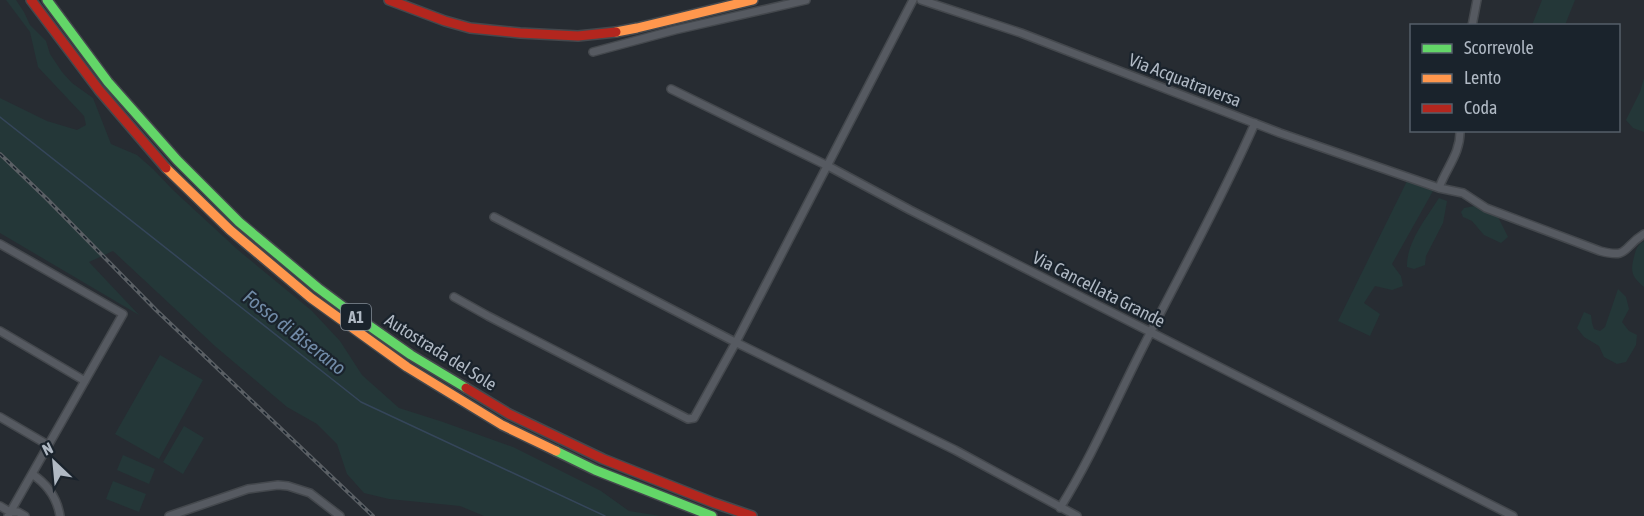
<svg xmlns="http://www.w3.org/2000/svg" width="1644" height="516" font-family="'Asap Condensed',sans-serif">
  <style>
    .green { fill: #243738 }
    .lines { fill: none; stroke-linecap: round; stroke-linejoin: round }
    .stream { stroke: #35465a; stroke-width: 1.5 }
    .street-casing { stroke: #44484d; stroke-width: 10 }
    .fast-casing { stroke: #44484d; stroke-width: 12 }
    .slow-casing { stroke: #44484d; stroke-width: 12 }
    .jam-casing { stroke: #44484d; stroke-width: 12 }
    .street { stroke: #565a61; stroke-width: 7 }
    .fast { stroke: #63d668; stroke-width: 9 }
    .slow { stroke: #ff974d; stroke-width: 9 }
    .jam { stroke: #b3261e; stroke-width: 9 }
    .rail-casing { stroke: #5a5f64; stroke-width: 4 }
    .rail { stroke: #1a232c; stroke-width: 1.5; stroke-dasharray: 4.5; stroke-linecap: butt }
    .labels { text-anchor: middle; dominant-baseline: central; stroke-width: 4.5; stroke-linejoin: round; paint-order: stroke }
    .shield { fill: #1a232c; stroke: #838c96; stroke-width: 1.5 }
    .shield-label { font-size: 16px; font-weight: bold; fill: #b0b9c4 }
    .street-label { font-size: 18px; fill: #b0b9c4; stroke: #1a232c }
    .water-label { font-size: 20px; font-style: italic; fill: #718ba7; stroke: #1a232c }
  </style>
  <rect width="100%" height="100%" fill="#272c32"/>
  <path class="green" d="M6,0H16L24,12L30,25L46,41L50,54L62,72L72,83L93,98L111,144L137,155L153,169L173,190L238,250L312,311L340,341L362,375L399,408L443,422L513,447L601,491L629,511L661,516H484L460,506L389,499L364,493L347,474L337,444L317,424L287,407L216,347L113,251L89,262L139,315L0,233V98L47,121L77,130L86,125L84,116L38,67L30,32Z
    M1542,0H1575L1565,25H1532Z
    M1644,78V132L1633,128L1626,120L1640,92Z
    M1407,181L1433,191L1392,264L1401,276L1403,286L1392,290L1375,286L1364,303L1380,314L1370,336L1338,321Z
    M1439,198L1447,201L1443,223L1426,256L1425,265L1414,269L1407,267C1406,243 1427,217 1439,198Z
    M1475,206L1497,215L1508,237L1501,243L1484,235L1472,221L1463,217L1461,212L1464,208Z
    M1644,241V287C1632,277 1630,272 1634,257C1636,249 1637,245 1644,241Z
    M1618,289L1626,297L1629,309L1622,322L1629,331L1637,335L1636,345L1626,362L1617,364L1604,357L1599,346L1584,337L1577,328L1584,312L1591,315L1592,323L1594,329L1600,331L1605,327Z
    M160,355L203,380L159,459L115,434Z
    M184,426L204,438L183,474L163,462Z
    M123,455L155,469L149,484L117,470Z
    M113,481L146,494L139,512L106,499Z"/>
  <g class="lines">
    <path class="stream" d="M0,117L361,402L605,516"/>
    <g class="street-casing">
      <path id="street" d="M921,0L1021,33L1280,133L1439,188
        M1472,26L1477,0
        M593,52L675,30L806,0
        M671,89L828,166L910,210L1513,516
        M1460,130C1461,153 1446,168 1439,188L1463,193L1486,208L1600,251C1630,259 1622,247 1644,234
        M494,217L733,341L955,450L1077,516
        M0,244L123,314L8,516
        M454,297L488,316L688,419L694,418L736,342L913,0
        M0,331L85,381
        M0,417L48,445
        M32,474C47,484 57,497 60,516
        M0,506L10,512H18L25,516
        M1060,508C1090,460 1113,407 1138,357C1177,279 1220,203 1255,123
        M169,516L248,489L278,485L288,486L310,493L340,516"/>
    </g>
    <g class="fast-casing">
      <path id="fast" d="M47,0L108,82L177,160L239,222L318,288L361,320L411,355L466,388
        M556,451L595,470L712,516"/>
    </g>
    <g class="slow-casing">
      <path id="slow" d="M616,32L637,28L753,0
        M166,168L230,230L311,298L407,367L502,425L556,451"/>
    </g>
    <g class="jam-casing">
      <path id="jam" d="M31,0L99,90L166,168
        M389,0L445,21L470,28L520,33L578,36L616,32
        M466,388L509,414L603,459L714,503L752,516"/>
    </g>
    <use href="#street" class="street"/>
    <use href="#fast" class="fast"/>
    <use href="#slow" class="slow"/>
    <use href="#jam" class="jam"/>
    <g class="rail-casing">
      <path id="rail" d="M0,154L47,199L156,310L373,516"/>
    </g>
    <use href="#rail" class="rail"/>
  </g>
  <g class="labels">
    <rect class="shield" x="341" y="304" width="30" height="26" rx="4.5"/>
    <g class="shield-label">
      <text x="356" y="317">A1</text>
    </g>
    <g class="street-label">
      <text transform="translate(1185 80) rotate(21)">Via Acquatraversa</text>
      <text transform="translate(1099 289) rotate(27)">Via Cancellata Grande</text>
      <text transform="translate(441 352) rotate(32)">Autostrada del Sole</text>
    </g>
    <g class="water-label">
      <text transform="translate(295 332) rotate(38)">Fosso di Biserano</text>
    </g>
  </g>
  <rect x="1410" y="24" width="210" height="108" fill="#1a232c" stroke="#565f69" stroke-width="1.5"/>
  <rect x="1422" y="44" width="30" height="9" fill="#63d668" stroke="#565f69" stroke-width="1.5"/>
  <text x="1464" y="54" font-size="18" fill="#b0b9c4">Scorrevole</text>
  <rect x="1422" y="74" width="30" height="9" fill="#ff974d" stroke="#565f69" stroke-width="1.5"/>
  <text x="1464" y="84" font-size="18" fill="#b0b9c4">Lento</text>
  <rect x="1422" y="104" width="30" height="9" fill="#b3261e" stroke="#565f69" stroke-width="1.5"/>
  <text x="1464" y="114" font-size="18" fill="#b0b9c4">Coda</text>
  <g transform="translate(54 462) rotate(334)" stroke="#1a232c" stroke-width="4.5" paint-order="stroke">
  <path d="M0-4.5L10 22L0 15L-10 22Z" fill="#b0b9c4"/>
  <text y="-9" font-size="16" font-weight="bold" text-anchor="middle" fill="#b0b9c4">N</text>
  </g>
</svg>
